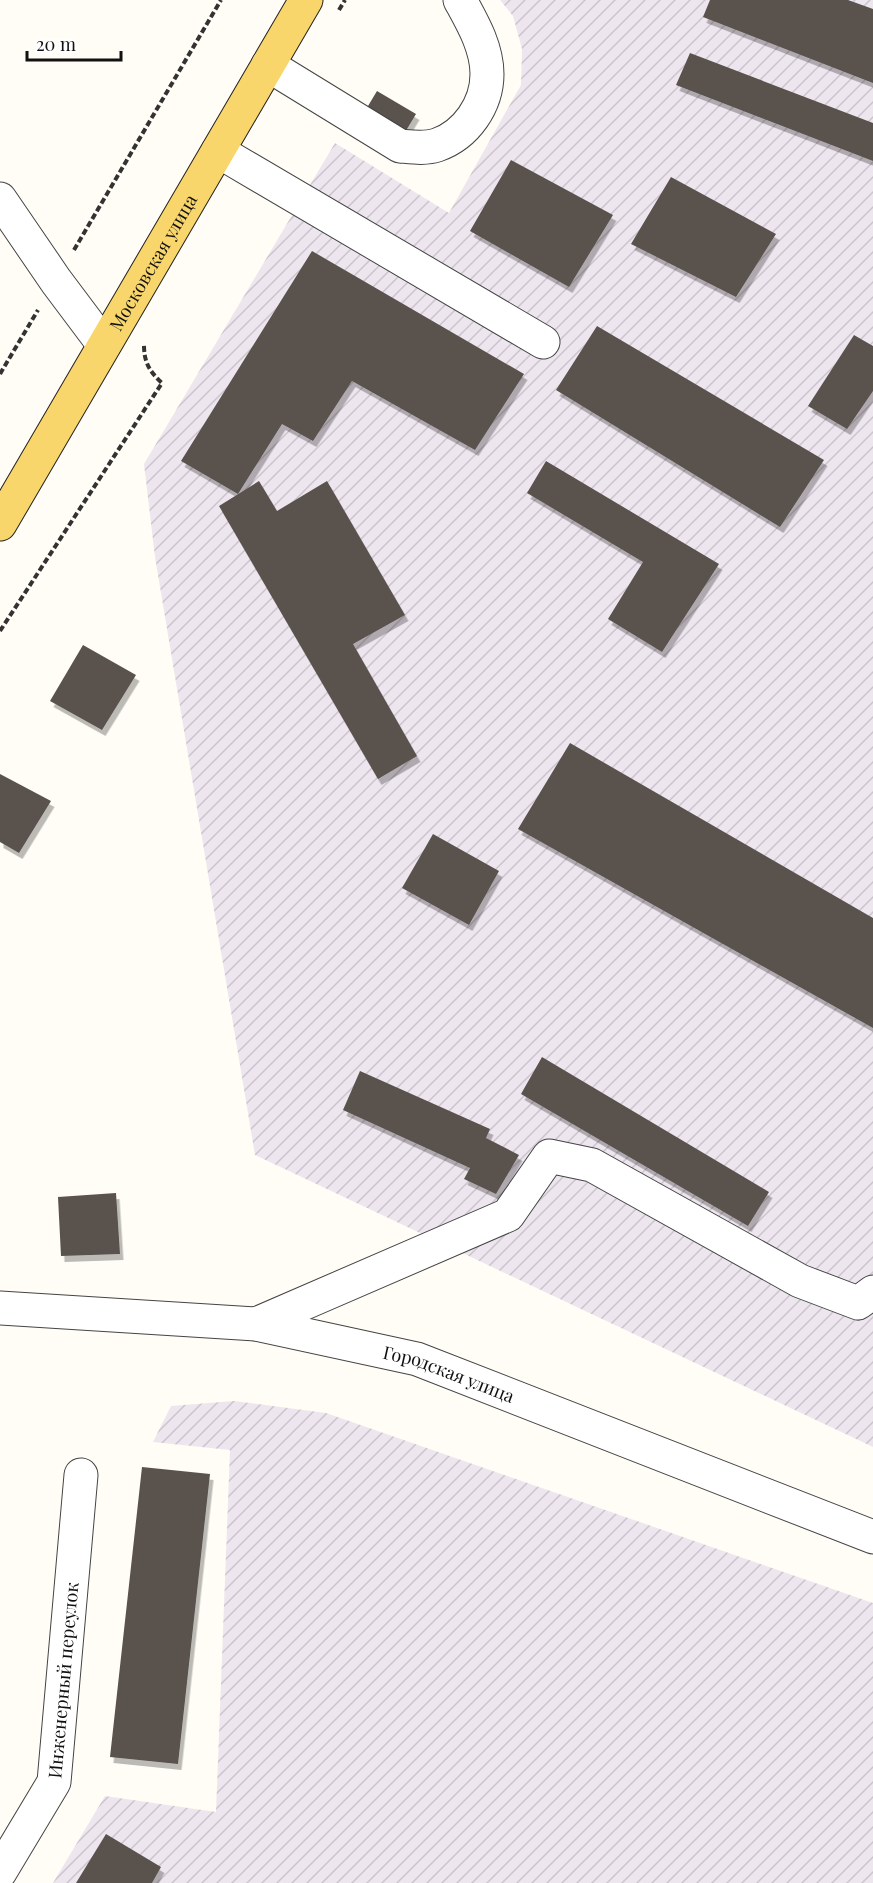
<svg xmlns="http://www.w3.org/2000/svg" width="873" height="1883" font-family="'Playfair Display',serif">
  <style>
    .industrial { fill: url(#industrial-furrows) }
    .building { fill: #5a524d; filter: url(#shadow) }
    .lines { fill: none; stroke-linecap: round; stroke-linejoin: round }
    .minor-casing { stroke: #444; stroke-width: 35 }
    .major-casing { stroke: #222; stroke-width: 35 }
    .path { stroke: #333; stroke-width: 4; stroke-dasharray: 6 3; stroke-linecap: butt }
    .minor { stroke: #fff; stroke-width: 33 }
    .major { stroke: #f9d66b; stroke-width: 33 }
    .labels { text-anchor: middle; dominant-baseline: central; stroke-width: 6; stroke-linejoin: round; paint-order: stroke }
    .street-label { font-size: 18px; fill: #111; stroke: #fff }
  </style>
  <defs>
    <pattern id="industrial-furrows" width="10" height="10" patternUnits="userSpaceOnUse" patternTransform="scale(1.5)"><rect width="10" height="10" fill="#eee6ef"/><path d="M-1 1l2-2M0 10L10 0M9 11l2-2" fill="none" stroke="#cbc4cc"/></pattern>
    <filter id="shadow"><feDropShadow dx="3.5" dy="6" stdDeviation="0" flood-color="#0004"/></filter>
  </defs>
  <rect width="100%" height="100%" fill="#fffdf5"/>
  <path class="industrial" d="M500,0H873V1447L255,1155L155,557L144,464L335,143L449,213L521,85L522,49L513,16Z
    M234,1401L326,1413L873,1603V1883H53L105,1796L216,1812L230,1450L153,1442L171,1406Z"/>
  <path class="building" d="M710,0H848L873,9V83L703,17Z
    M690,53L873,123V161L676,85Z
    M377,91L416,114L401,139L362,116Z
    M511,160L613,215L569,287L470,231Z
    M671,177L776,234L736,297L631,244Z
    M312,251L524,374L475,450L352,381L313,441L282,424L238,494L181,461Z
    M597,326L824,460L780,527L556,390Z
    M854,335L873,346V391L847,429L808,406Z
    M546,461L719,564L662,652L608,619L643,562L527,493Z
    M259,481L277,511L327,481L405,615L353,644L417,756L378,779L219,506Z
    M83,645L136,675L102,730L50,701Z
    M570,743L873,918V1028L518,829Z
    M0,774L51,801L19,853L0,842Z
    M433,834L499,871L469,925L402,888Z
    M542,1057L769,1192L748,1226L521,1094Z
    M360,1071L490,1129L486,1138L519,1155L496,1194L464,1179L470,1168L343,1110Z
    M116,1193L120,1254L61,1256L58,1197Z
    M142,1467L210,1474L178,1764L110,1757Z
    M106,1834L161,1867L152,1883H76Z"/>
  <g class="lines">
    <g class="minor-casing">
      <g id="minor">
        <path d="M268,65L400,146C412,147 425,149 437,145C466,135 487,105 487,74C487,47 472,22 460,0"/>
        <path d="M218,151L543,342"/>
        <path d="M0,199L56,281L104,345"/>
        <path id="s1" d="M0,1308L256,1324L417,1359L873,1537"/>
        <path d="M256,1324L508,1215L549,1156L592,1165L800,1281L858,1303L873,1292"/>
        <path id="s2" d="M0,1872L54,1782L81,1475"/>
      </g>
    </g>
    <g class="major-casing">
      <g id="major">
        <path id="s3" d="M0,524L306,0"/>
      </g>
    </g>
    <path class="path" d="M339,10L345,0
      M74,250L221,0
      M0,374L38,310
      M0,631L162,383C149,371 144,362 144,345"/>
    <use href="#minor" class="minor"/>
    <use href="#major" class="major"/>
  </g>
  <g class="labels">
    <g class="street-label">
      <text stroke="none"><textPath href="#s3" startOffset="303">Московская улица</textPath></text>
      <text stroke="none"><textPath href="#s1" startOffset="456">Городская улица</textPath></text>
      <text stroke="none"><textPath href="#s2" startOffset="207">Инженерный переулок</textPath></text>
    </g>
  </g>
  <path d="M27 51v9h94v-9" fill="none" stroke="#111111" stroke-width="3"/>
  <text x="36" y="51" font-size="18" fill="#111111" stroke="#ffffff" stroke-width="4.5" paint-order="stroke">20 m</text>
</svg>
